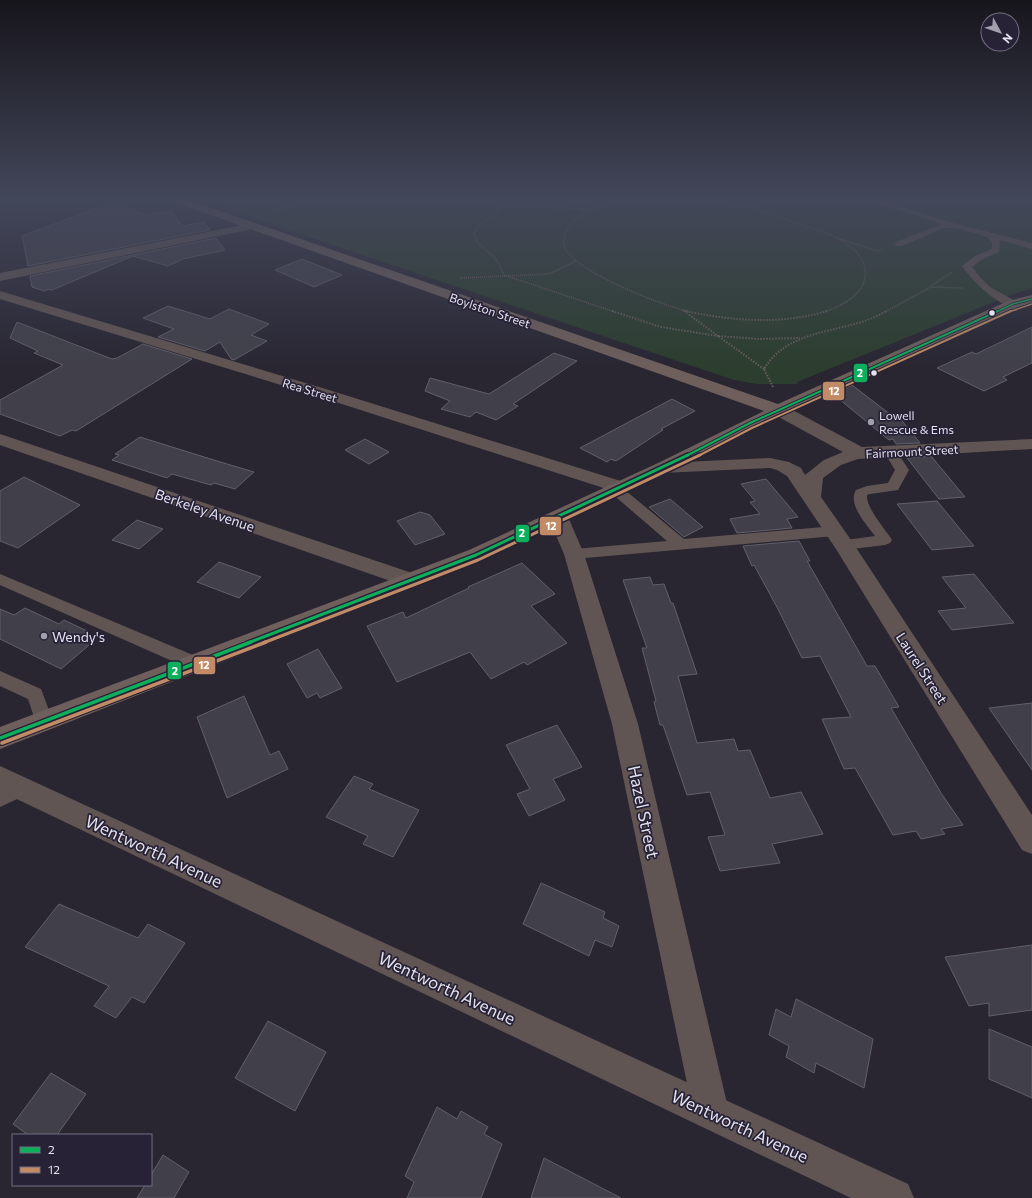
<svg xmlns="http://www.w3.org/2000/svg" width="1032" height="1198" font-family="Commissioner,sans-serif">
  <style>
    .green { fill: #2c3e2e }
    .building { fill: #41404a; stroke: #615f69 }
    .lines { fill: none; stroke-linecap: round; stroke-linejoin: round }
    .path-far1 { stroke: #655d5e; stroke-width: 1.5; stroke-dasharray: 1 1; stroke-linecap: butt }
    .path { stroke: #655d5e; stroke-width: 2; stroke-dasharray: 1.5 1.5; stroke-linecap: butt }
    .service { fill: #615553; fill-rule: evenodd }
    .minor { fill: #615553; fill-rule: evenodd }
    .tertiary { fill: #615553; fill-rule: evenodd }
    .secondary { fill: #6e5f5c; fill-rule: evenodd }
    .bus-1-far3-casing { stroke: #272236; stroke-width: 3 }
    .bus-1-far2-casing { stroke: #272236; stroke-width: 4 }
    .bus-1-far1-casing { stroke: #272236; stroke-width: 6 }
    .bus-1-casing { stroke: #272236; stroke-width: 6 }
    .bus-2-far3-casing { stroke: #272236; stroke-width: 3 }
    .bus-2-far2-casing { stroke: #272236; stroke-width: 4 }
    .bus-2-far1-casing { stroke: #272236; stroke-width: 6 }
    .bus-2-casing { stroke: #272236; stroke-width: 6 }
    .bus-1-far3 { stroke: #0daf5c; stroke-width: 1.5 }
    .bus-1-far2 { stroke: #0daf5c; stroke-width: 2 }
    .bus-1-far1 { stroke: #0daf5c; stroke-width: 3 }
    .bus-1 { stroke: #0daf5c; stroke-width: 3.5 }
    .bus-2-far3 { stroke: #c18c65; stroke-width: 1.5 }
    .bus-2-far2 { stroke: #c18c65; stroke-width: 2 }
    .bus-2-far1 { stroke: #c18c65; stroke-width: 3 }
    .bus-2 { stroke: #c18c65; stroke-width: 3.5 }
    .bus-dot { fill: #e3e1ee; stroke: #272236; stroke-width: 1.5 }
    .poi-dot { fill: #a2a0ac; stroke: #272236; stroke-width: 1.5 }
    .labels { text-anchor: middle; dominant-baseline: central; stroke-width: 3.5; stroke-linejoin: round; paint-order: stroke }
    .far-street-label { font-size: 12px; fill: #e3e1ee; stroke: #272236 }
    .far-poi-label { font-size: 12px; fill: #e3e1ee; stroke: #272236; text-anchor: start }
    .street-label { font-size: 14px; fill: #e3e1ee; stroke: #272236 }
    .poi-label { font-size: 14px; fill: #e3e1ee; stroke: #272236; text-anchor: start }
    .near-street-label { font-size: 17px; fill: #e3e1ee; stroke: #272236 }
    .line-badge { stroke: #272236; stroke-width: 1.5 }
    .badge-label { font-size: 11px; text-anchor: middle; font-weight: bold; fill: #fff }
  </style>
  <rect width="100%" height="100%" fill="#292632"/>
  <path class="green" d="M199,200H1032V288L1011,295L797,382V384H757L734,380Z"/>
  <path class="building" d="M113,202L144,215L172,211L182,226L204,222L210,230L28,266L22,236Z
    M216,238L225,250L183,259L168,266L133,256L52,290L49,289L44,291L32,287L30,276Z
    M302,259L342,275L314,287L275,270Z
    M168,306L210,319L229,309L269,324L251,335L267,341L234,360L231,359L220,342L205,351L158,337L174,329L143,318Z
    M17,322L112,359L117,358L143,344L192,359L76,431L72,430L60,436L0,414V400L63,365L34,353L38,351L10,338Z
    M1032,327V363L1003,377L1007,380L984,391L937,368L972,352L976,354Z
    M554,353L577,361L513,404L518,406L496,420L476,412L470,417L441,409L450,401L425,391L430,378L489,394Z
    M852,385L895,418L898,416L908,428L915,434H913L920,443L896,444L893,439L889,440L833,394Z
    M672,399L695,411L661,429L663,430L616,461L611,459L607,462L580,448Z
    M140,437L217,461L254,472L235,489L214,483L211,485L172,474L167,478L112,460L119,455L115,454Z
    M365,439L389,452L369,464L345,450Z
    M931,456L965,497L939,499L907,458Z
    M24,477L80,505L18,548L0,541V491Z
    M766,479L798,517L787,519L792,528L737,533L730,519L760,514L750,502L755,501L741,484Z
    M670,499L703,527L684,537L649,507Z
    M937,501L974,546L932,550L897,504Z
    M420,512L430,515L445,534L415,545L397,521Z
    M137,520L163,529L139,549L112,540Z
    M799,541L810,561H807L867,666H875L899,707L891,708L941,793L963,825L941,829L945,834L921,839L916,831L893,835L855,768L844,769L822,719L851,717L820,656L802,658L778,609L754,565L752,566L743,546Z
    M219,562L261,577L239,598L197,582Z
    M522,563L555,594L531,606L567,643L527,665L524,662L491,679L470,652L397,682L367,626L403,612L406,618L469,588L468,587Z
    M974,574L1014,623L952,630L938,611L966,608L942,577Z
    M650,577L653,585L664,584L671,603H673L697,674L678,676L697,743L734,739L738,751L750,750L770,798L801,792L823,834L772,844L780,863L720,871L708,837L725,835L710,792L687,795L663,725H660L654,702L656,701L642,648H647L623,580Z
    M25,608L59,624L64,620L87,631L83,634L95,640L61,669L0,639V609L14,615Z
    M318,649L342,688L320,698L317,693L307,698L287,664Z
    M244,696L270,755L279,751L288,769L227,798L197,717Z
    M1032,703V770L989,708Z
    M557,725L582,767L553,779L565,800L529,816L517,794L530,789L506,745Z
    M354,776L373,784L369,789L419,810L393,857L363,844L368,836L326,817Z
    M541,883L605,912L603,918L619,926L612,947L595,940L589,956L523,924Z
    M59,904L138,938L148,924L185,943L144,1003L132,997L116,1018L94,1006L109,986L25,947Z
    M1032,945V1010L989,1016V1003L969,1006L945,957Z
    M796,999L873,1039L864,1088L816,1063L814,1073L786,1057L789,1046L769,1035L776,1009L791,1017Z
    M268,1021L326,1052L295,1111L235,1078Z
    M989,1029L1032,1047V1098L989,1079Z
    M51,1073L86,1094L57,1135H28L13,1124Z
    M437,1107L457,1119L461,1111L488,1127L484,1134L502,1144L481,1198H407L414,1182L405,1176Z
    M163,1155L189,1172L174,1198H137L145,1185H151V1175Z
    M544,1158L621,1198H531Z"/>
  <g class="lines">
    <path class="path-far1" d="M417,200L593,210
      M506,200L495,214L479,225L474,233L478,243L496,259L504,275L615,312
      M515,200L521,205
      M533,200L543,206
      M640,200C616,202 590,206 572,223C565,230 561,241 566,250C581,274 663,306 691,312
      M694,200L742,206
      M729,200L828,234C880,255 877,295 824,312
      M243,203H304L365,200
      M268,212L298,204
      M837,238L877,251L884,249
      M460,278L549,274L576,261
      M931,286L952,272
      M683,310L685,312
      M885,312L931,287L963,288"/>
    <path class="path" d="M612,311L661,327L718,336L684,311
      M686,311C731,321 782,325 827,311
      M764,369L718,336L759,339L800,338
      M773,387L764,369C787,331 834,333 870,319C876,317 882,313 887,311"/>
    <path class="service" d="M867,200H879L957,224L1032,243V249L999,240L1000,242L999,252L981,260L972,267L980,277L990,287L1017,302L1018,304L1017,306C1000,310 971,279 962,266L975,256L992,249V242L987,237L957,228H944L902,246H896L895,244L896,242L942,224Z
      M890,448L895,449L909,470L898,490L870,494L867,495C866,508 885,529 892,540L890,543L885,545L844,550L839,549L837,545L839,541L875,536C867,525 847,504 856,490L867,486L888,483L895,470L884,452L885,449Z
      M615,485L620,486L684,539L835,526L840,528L842,531L840,534L835,536L574,559L569,558L566,554L569,550L574,549L667,541L610,492L608,489L610,486Z
      M0,574L200,658L203,663L200,668L194,670L188,668L0,585Z
      M0,671L41,689L53,721L51,726L44,729L37,726L28,699L0,686Z
      M21,779L28,782L31,788L28,794L0,807V788Z"/>
    <path class="minor" d="M253,223L257,224L259,226L257,228L0,281V273Z
      M0,291L329,390L627,483L629,487L627,491L620,493L613,491L317,396L0,299Z
      M779,405L785,406L862,447L1032,439V449L858,459L841,465L823,478L821,497L851,540L1032,815V854L1022,850L836,549L787,476L777,470L770,468L662,473L656,472L653,468L656,464L662,463L770,458L789,462L801,468L805,475L824,460L843,452L773,414L771,410L773,406Z
      M0,434L418,575L421,580L418,585L410,588L402,585L0,445Z
      M558,511L565,513L568,517L584,554L638,724L729,1112L724,1125L711,1130L698,1125L693,1112L612,724L564,554L548,517L551,513Z"/>
    <path class="tertiary" d="M0,766L908,1184L914,1198H851L0,791Z"/>
    <path class="secondary" d="M173,200H188L778,404L1008,301L1032,295V303L1018,307L756,427L668,472L483,560L0,749V727L469,550L656,464L764,411L174,202Z"/>
    <g class="bus-1-far3-casing">
      <path id="bus-1-far3" d="M996,312L1013,304L1032,299"/>
    </g>
    <g class="bus-1-far2-casing">
      <path id="bus-1-far2" d="M686,456L750,423L998,311"/>
    </g>
    <g class="bus-1-far1-casing">
      <path id="bus-1-far1" d="M248,643L476,555L688,455"/>
    </g>
    <g class="bus-1-casing">
      <path id="bus-1" d="M0,738L251,642"/>
    </g>
    <g class="bus-2-far3-casing">
      <path id="bus-2-far3" d="M1009,312L1032,304"/>
    </g>
    <g class="bus-2-far2-casing">
      <path id="bus-2-far2" d="M698,456L752,428L1011,311"/>
    </g>
    <g class="bus-2-far1-casing">
      <path id="bus-2-far1" d="M263,643L478,560L700,455"/>
    </g>
    <g class="bus-2-casing">
      <path id="bus-2" d="M2,743L266,642"/>
    </g>
    <use href="#bus-1-far3" class="bus-1-far3"/>
    <use href="#bus-1-far2" class="bus-1-far2"/>
    <use href="#bus-1-far1" class="bus-1-far1"/>
    <use href="#bus-1" class="bus-1"/>
    <use href="#bus-2-far3" class="bus-2-far3"/>
    <use href="#bus-2-far2" class="bus-2-far2"/>
    <use href="#bus-2-far1" class="bus-2-far1"/>
    <use href="#bus-2" class="bus-2"/>
  </g>
  <linearGradient id="sky" x2="0" y2="1"><stop stop-color="#17151c"/><stop offset="0.54" stop-color="#43475a"/><stop offset="1" stop-color="#43475a" stop-opacity="0"/></linearGradient>
  <rect width="1032" height="368" fill="url(#sky)"/>
  <g class="bus-dot">
    <circle cx="992" cy="313" r="3.5"/>
    <circle cx="874" cy="373" r="3.5"/>
  </g>
  <g class="poi-dot">
    <circle cx="871" cy="422" r="4"/>
    <circle cx="44" cy="636" r="4"/>
  </g>
  <g class="labels">
    <g class="far-street-label">
      <text transform="translate(490 310) rotate(19)">Boylston Street</text>
      <text transform="translate(310 390) rotate(17)">Rea Street</text>
      <text transform="translate(912 451) rotate(-3)">Fairmount Street</text>
    </g>
    <g class="far-poi-label">
      <text x="879" y="415">Lowell<tspan x="879" dy="14">Rescue &amp; Ems</tspan></text>
    </g>
    <g class="street-label">
      <text transform="translate(205 510) rotate(19)">Berkeley Avenue</text>
      <text transform="translate(922 668) rotate(57)">Laurel Street</text>
    </g>
    <g class="poi-label">
      <text x="52" y="636">Wendy's</text>
    </g>
    <g class="near-street-label">
      <text transform="translate(644 812) rotate(78)">Hazel Street</text>
      <text transform="translate(154 851) rotate(25)">Wentworth Avenue</text>
      <text transform="translate(447 988) rotate(25)">Wentworth Avenue</text>
      <text transform="translate(740 1126) rotate(25)">Wentworth Avenue</text>
    </g>
  </g>
  <g class="line-badge">
    <rect x="853" y="363" width="15" height="20" rx="4" fill="#0daf5c"/>
    <rect x="822" y="381" width="23" height="20" rx="4" fill="#c18c65"/>
    <rect x="539" y="516" width="23" height="20" rx="4" fill="#c18c65"/>
    <rect x="515" y="524" width="15" height="19" rx="4" fill="#0daf5c"/>
    <rect x="193" y="656" width="23" height="19" rx="4" fill="#c18c65"/>
    <rect x="167" y="661" width="15" height="19" rx="4" fill="#0daf5c"/>
  </g>
  <g class="badge-label">
    <text x="860" y="377">2</text>
    <text x="834" y="395">12</text>
    <text x="551" y="530">12</text>
    <text x="522" y="537">2</text>
    <text x="204" y="669">12</text>
    <text x="175" y="675">2</text>
  </g>
  <rect x="12" y="1134" width="140" height="52" fill="#272236" stroke="#726e80"/>
  <rect x="20" y="1147" width="20" height="6" fill="#0daf5c" stroke="#726e80"/>
  <text x="48" y="1154" font-size="12" fill="#e3e1ee">2</text>
  <rect x="20" y="1167" width="20" height="6" fill="#c18c65" stroke="#726e80"/>
  <text x="48" y="1174" font-size="12" fill="#e3e1ee">12</text>
  <g transform="translate(1000 32) rotate(130)"><circle r="19" fill="#272236" stroke="#726e80"/>
  <path d="M0-3L7 15L0 10L-7 15Z" fill="#a2a0ac"/>
  <text y="-6" font-size="11" font-weight="bold" text-anchor="middle" fill="#e3e1ee">N</text>
  </g>
</svg>
